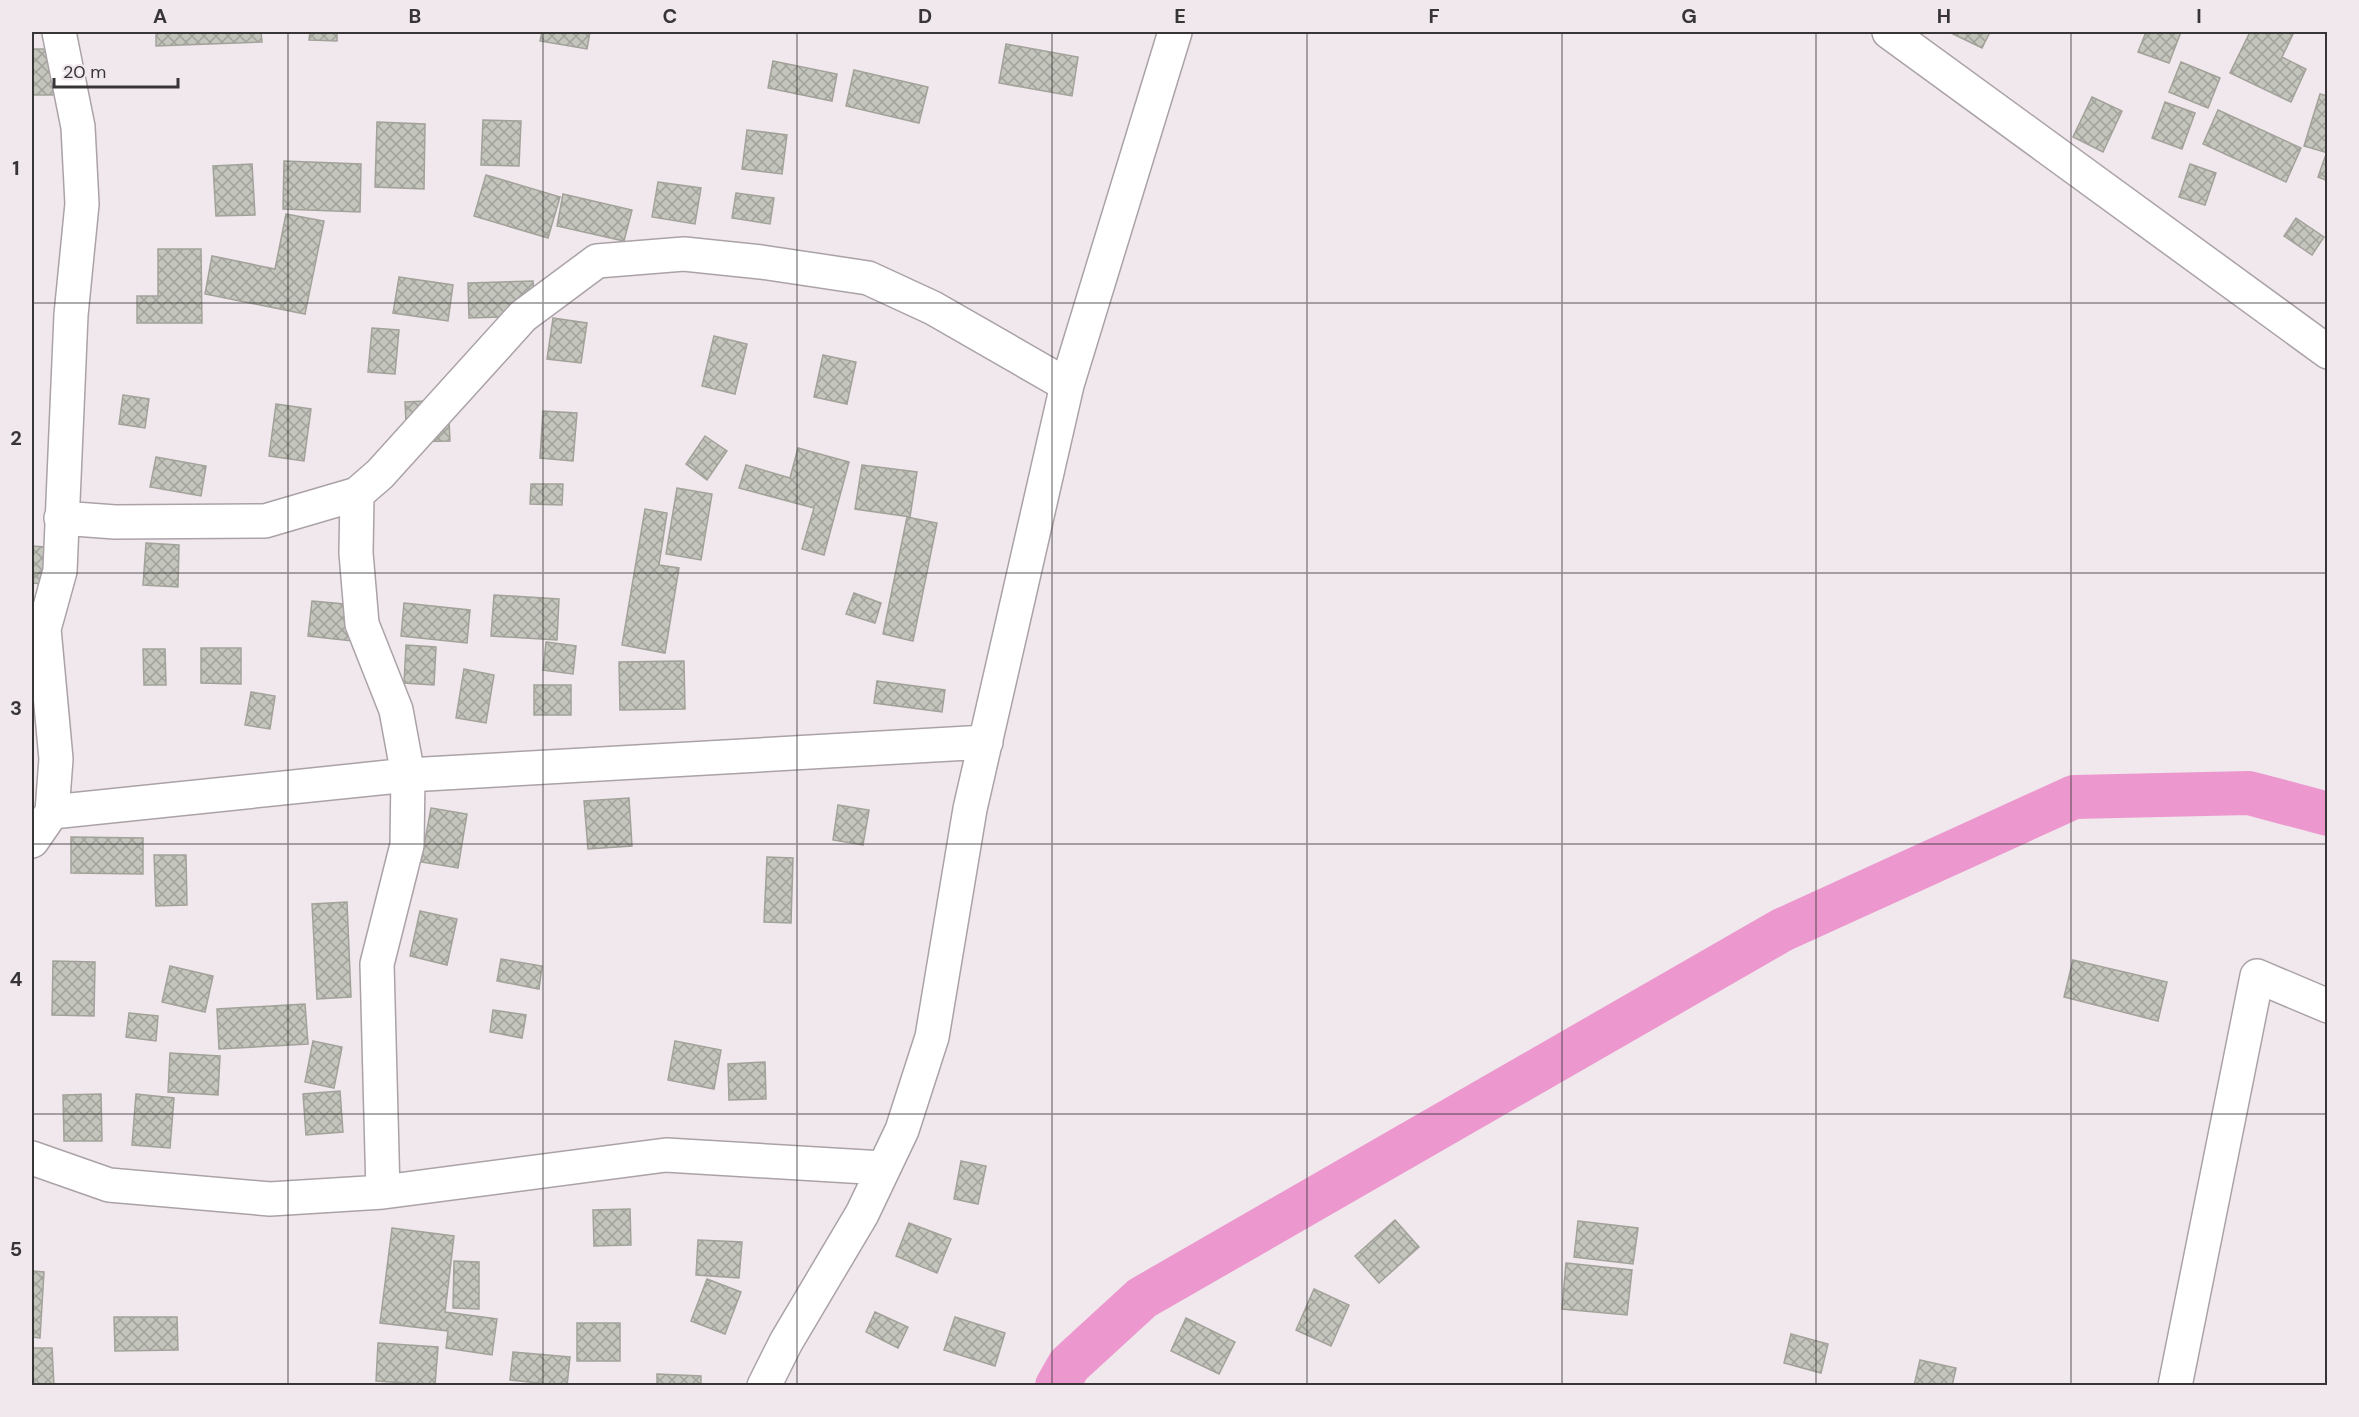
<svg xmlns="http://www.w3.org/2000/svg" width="2359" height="1417" font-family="'DM Sans',sans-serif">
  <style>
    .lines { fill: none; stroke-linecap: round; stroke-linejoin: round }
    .canal { stroke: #ec98cf; stroke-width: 44 }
    .building { fill: url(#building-cross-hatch); stroke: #a2a29a; stroke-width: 1.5 }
    .minor-casing { stroke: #aaa2a7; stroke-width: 36 }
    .minor { stroke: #fff; stroke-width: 33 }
    .grid { fill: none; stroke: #383537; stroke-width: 1.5; stroke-opacity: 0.55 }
    .neatline { fill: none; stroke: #383537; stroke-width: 2 }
    .grid-label { font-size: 20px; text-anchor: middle; font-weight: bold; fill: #383537 }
  </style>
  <defs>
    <pattern id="building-cross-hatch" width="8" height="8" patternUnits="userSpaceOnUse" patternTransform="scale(1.5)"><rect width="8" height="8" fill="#c4c5bc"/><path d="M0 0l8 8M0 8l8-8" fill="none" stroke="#a0a19a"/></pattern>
  </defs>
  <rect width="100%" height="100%" fill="#f0e8ed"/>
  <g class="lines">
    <path class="canal" d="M1057,1386L1069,1365L1142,1298L1782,930L2074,797L2249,793L2328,814"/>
  </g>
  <path class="building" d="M156,32H261L262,42L156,46Z
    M310,32H337V41L309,40Z
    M542,32H590L587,49L540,41Z
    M1949,32H1990L1982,48Z
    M2146,32H2181L2169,63L2138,52Z
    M2250,32H2294L2282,57L2306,69L2291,102L2230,73Z
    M1006,44L1078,57L1072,96L999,83Z
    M32,49H66L67,95H32Z
    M773,61L837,74L832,101L768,88Z
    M2181,62L2220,78L2208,108L2169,92Z
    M854,70L928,87L919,123L846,106Z
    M2320,94L2328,96V153L2304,146Z
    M2092,97L2122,111L2103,152L2073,137Z
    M2165,102L2195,113L2182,149L2152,138Z
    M2218,110L2301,148L2286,182L2203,144Z
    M483,120L521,121L519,166L481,165Z
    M377,122L425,124L424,189L375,187Z
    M747,130L787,135L782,174L742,169Z
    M2325,157L2328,158V181L2318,177Z
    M284,161L361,164L360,212L283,209Z
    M252,164L255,215L216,216L213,166Z
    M2190,164L2216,173L2205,205L2179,197Z
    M486,175L560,197L548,238L474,216Z
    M658,182L701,188L695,224L652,217Z
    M736,193L774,198L770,224L732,218Z
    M563,194L632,210L624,241L557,226Z
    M286,214L324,221L305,314L205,294L212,256L275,269Z
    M2296,218L2324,237L2312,255L2284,236Z
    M158,249H201L202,323H137V296H158Z
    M399,277L453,285L448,321L393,313Z
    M533,281L535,316L469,318L468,283Z
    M553,318L587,323L581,363L547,359Z
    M372,328L399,330L395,374L368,372Z
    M714,336L747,344L735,394L702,386Z
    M823,355L856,362L847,404L814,397Z
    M123,395L149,399L145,428L119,424Z
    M448,400L450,441L407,442L405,402Z
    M276,404L311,409L304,461L269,456Z
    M543,411L577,413L573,461L540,458Z
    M705,436L727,451L707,480L686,464Z
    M798,448L849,462L824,555L802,549L814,508L739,488L746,465L790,478Z
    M156,457L206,466L201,496L150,487Z
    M862,465L917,472L910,517L855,509Z
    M531,484H563L562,505L530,504Z
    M677,488L712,494L701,560L666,554Z
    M645,509L667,513L659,565L679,568L665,653L622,645Z
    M907,517L937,523L913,641L883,634Z
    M146,543L179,545L178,587L143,585Z
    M32,546L45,547L43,584L32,583Z
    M854,593L881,603L875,623L846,614Z
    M494,595L559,599L557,640L491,636Z
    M312,601L355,605L352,641L308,636Z
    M404,603L470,610L467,643L401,636Z
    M546,642L576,646L573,674L543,670Z
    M406,645L436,647L434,685L404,683Z
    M201,648H241V684L201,683Z
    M143,649H165L166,685H144Z
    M684,661L685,709L620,710L619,662Z
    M464,669L494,675L486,723L456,718Z
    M877,681L945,690L942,712L874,703Z
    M534,685H571V715H534Z
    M251,692L275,696L270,729L245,725Z
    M629,798L632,846L588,849L584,801Z
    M838,805L869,810L863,845L833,840Z
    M431,808L467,814L458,868L421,862Z
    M71,837L143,838V874L71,873Z
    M154,855H186L187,905L156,906Z
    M767,857L793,858L791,923L764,922Z
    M347,902L351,997L317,999L312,904Z
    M420,911L457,919L447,965L410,956Z
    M501,959L542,966L539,989L497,981Z
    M2073,960L2167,982L2158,1021L2064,997Z
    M53,961L95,962L94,1016L52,1015Z
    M170,966L213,976L205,1012L162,1002Z
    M305,1004L308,1044L219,1049L217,1009Z
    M493,1010L526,1015L522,1038L490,1032Z
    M129,1013L158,1016L156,1041L126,1037Z
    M313,1041L342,1047L334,1088L305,1082Z
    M675,1041L721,1050L714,1089L668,1080Z
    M170,1053L220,1056L218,1095L168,1092Z
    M765,1062L766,1099L729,1100L728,1064Z
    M340,1091L343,1132L306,1135L303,1094Z
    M101,1094L102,1141H64L63,1095Z
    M136,1094L174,1098L170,1148L132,1145Z
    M961,1161L986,1166L978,1204L954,1199Z
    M630,1209L631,1245L594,1246L593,1210Z
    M1395,1220L1419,1247L1379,1283L1355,1256Z
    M1578,1221L1638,1228L1633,1264L1574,1257Z
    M909,1223L951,1239L937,1273L896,1256Z
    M392,1228L454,1236L445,1312L497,1319L492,1355L446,1348L448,1331L380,1323Z
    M698,1240L742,1242L739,1278L696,1275Z
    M454,1261L479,1262V1309L453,1308Z
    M1566,1263L1632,1270L1627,1315L1562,1309Z
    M32,1271L44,1272L40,1338L32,1337Z
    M707,1279L741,1292L725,1334L691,1321Z
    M1314,1289L1349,1305L1331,1346L1296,1330Z
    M875,1312L908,1327L898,1348L866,1332Z
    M114,1317H177L178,1350L115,1351Z
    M955,1317L1005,1333L995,1366L944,1350Z
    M1186,1318L1235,1342L1219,1374L1171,1351Z
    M577,1323H620V1361H577Z
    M1791,1334L1828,1344L1821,1373L1784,1363Z
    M378,1343L438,1347L435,1385L376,1381Z
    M32,1348H52L54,1386H32Z
    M513,1352L570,1357L567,1386L510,1380Z
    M1920,1360L1956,1368L1952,1386H1914Z
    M657,1374L701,1376V1386H657Z"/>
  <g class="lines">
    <g class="minor-casing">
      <path id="minor" d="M1889,32L2328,352
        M357,494L356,553L362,624L396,710L408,775L407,845L377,964L383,1192
        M61,518L115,522L265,521L357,494L380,474L523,316L597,261L684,254L761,262L868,278L933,308L1067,385
        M52,812L408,775L986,742
        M32,841L52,812L56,759L44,629L60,571L71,315L82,204L78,127L59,32
        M32,1158L109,1185L270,1199L383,1192L666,1155L883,1168
        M764,1386L786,1342L862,1214L902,1130L932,1037L970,809L1067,385L1175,32
        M2175,1386L2257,976L2328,1006"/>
    </g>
    <use href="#minor" class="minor"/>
  </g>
  <path class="grid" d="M288,32V1386M543,32V1386M797,32V1386M1052,32V1386M1307,32V1386M1562,32V1386M1816,32V1386M2071,32V1386M32,303H2328M32,573H2328M32,844H2328M32,1114H2328"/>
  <rect width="2359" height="1417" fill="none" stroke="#f0e8ed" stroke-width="66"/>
  <path d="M54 78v9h124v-9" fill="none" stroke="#383537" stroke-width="3"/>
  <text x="63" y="78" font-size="18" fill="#383537" stroke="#f0e8ed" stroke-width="4.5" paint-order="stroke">20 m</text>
  <rect x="33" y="33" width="2293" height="1351" class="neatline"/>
  <g class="grid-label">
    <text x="160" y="23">A</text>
    <text x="415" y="23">B</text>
    <text x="670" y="23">C</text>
    <text x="925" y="23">D</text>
    <text x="1180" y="23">E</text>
    <text x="1434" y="23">F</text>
    <text x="1689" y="23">G</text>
    <text x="1944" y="23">H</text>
    <text x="2199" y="23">I</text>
    <text x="16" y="175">1</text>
    <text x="16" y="445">2</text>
    <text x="16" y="715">3</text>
    <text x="16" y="986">4</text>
    <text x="16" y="1256">5</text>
  </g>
</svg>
